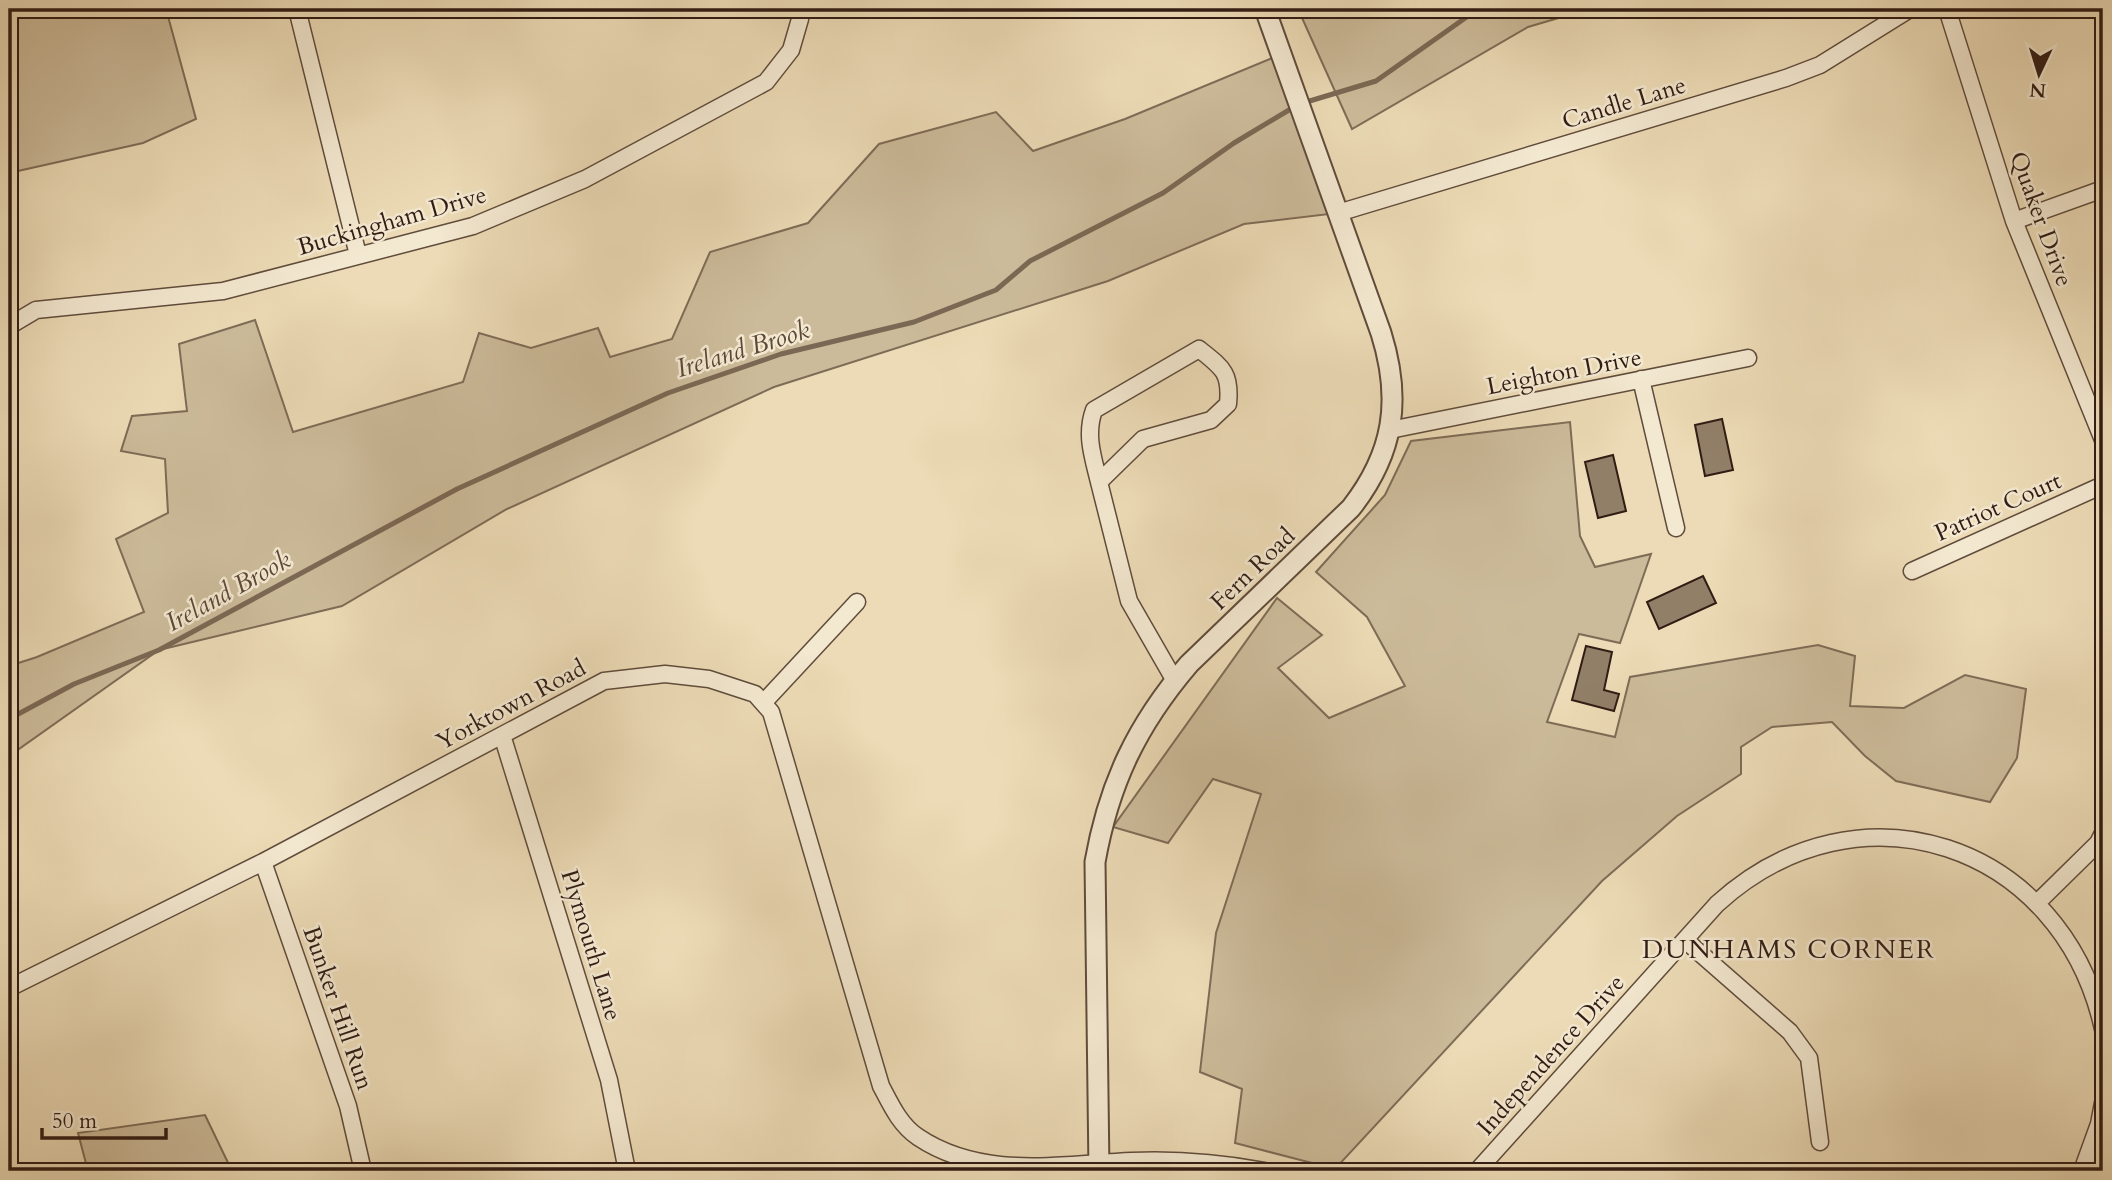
<svg xmlns="http://www.w3.org/2000/svg" width="2112" height="1180" font-family="Cardo,serif">
  <style>
    .green { fill: #ccbb9a; stroke: #7e6c57; stroke-width: 2 }
    .lines { fill: none; stroke-linecap: round; stroke-linejoin: round }
    .stream { stroke: #7b6854; stroke-width: 5 }
    .building { fill: #927f68; stroke: #311c14; stroke-width: 2 }
    .minor-casing { stroke: #604c3c; stroke-width: 19 }
    .tertiary-casing { stroke: #604c3c; stroke-width: 23 }
    .minor { stroke: #f3e8d0; stroke-width: 16 }
    .tertiary { stroke: #f3e8d0; stroke-width: 19 }
    .labels { text-anchor: middle; dominant-baseline: central; stroke-width: 5; stroke-linejoin: round; paint-order: stroke }
    .street-label { font-size: 24px; fill: #311c14; stroke: #f3e8d0 }
    .water-label { font-size: 26px; font-style: italic; fill: #5c4839; stroke: #f3e8d0 }
    .neighbourhood-label { font-size: 26px; letter-spacing: 2px; fill: #311c14; stroke: #f3e8d0 }
  </style>
  <rect width="100%" height="100%" fill="#ecdbb6"/>
  <filter id="stains"><feTurbulence type="fractalNoise" baseFrequency=".00286" numOctaves="4"/><feColorMatrix values="0 0 0 0 .2 0 0 0 0 .09 0 0 0 0 .02 0 0 0 .5 -.17"/></filter>
  <radialGradient id="worn" r=".72"><stop offset=".6" stop-color="#630" stop-opacity="0"/><stop offset="1" stop-color="#630" stop-opacity=".3"/></radialGradient>
  <path class="green" d="M9,9H166L196,119L143,143L9,173Z
    M1298,9H1589L1528,27L1352,129Z
    M1282,54L1338,213L1244,224L1108,281L774,387L507,509L342,606L159,650L9,756V666L37,657L144,612L116,539L168,513L165,459L121,451L132,416L187,411L179,344L255,320L293,432L463,382L479,333L531,348L598,328L610,357L672,339L710,252L808,223L879,144L996,112L1033,151L1125,119Z
    M1570,422L1580,536L1595,567L1651,554L1620,643L1579,634L1547,722L1615,737L1630,677L1818,645L1855,656L1850,706L1904,708L1965,675L2026,689L2017,758L1990,802L1896,781L1865,756L1832,722L1772,727L1741,747V774L1677,816L1602,881L1335,1169L1235,1143L1242,1089L1200,1072L1216,933L1261,794L1213,779L1168,843L1113,827L1277,598L1322,635L1278,668L1329,718L1405,686L1367,617L1316,572L1385,495L1411,441Z
    M205,1115L232,1171H88L78,1133Z"/>
  <g class="lines">
    <path class="stream" d="M1303,103L1376,81L1478,9
      M9,719L74,684L159,650L457,489L668,393L781,354L914,322L996,290L1030,261L1163,193L1234,143L1294,107"/>
  </g>
  <path class="building" d="M1722,419L1733,470L1705,476L1695,425Z
    M1613,455L1626,511L1598,518L1585,462Z
    M1703,576L1716,603L1659,629L1647,602Z
    M1586,646L1612,652L1604,690L1619,694L1614,711L1572,700Z"/>
  <g class="lines">
    <g class="minor-casing">
      <path id="minor" d="M297,9L358,255
        M1947,9L2014,221L2103,440
        M1338,213L1786,78L1820,65L1910,9
        M2014,221L2103,189
        M9,326L36,310L223,291L473,226L585,179L766,82L791,50L800,19V9
        M1199,349C1223,368 1231,373 1228,404L1211,420L1143,439L1099,482C1093,457 1085,435 1094,410Z
        M1641,379L1676,528
        M1390,430L1748,358
        M1099,482L1129,601L1175,681
        M1912,571L2103,485
        M764,702L857,602
        M502,735L609,1080L627,1171
        M263,862L348,1106L363,1171
        M2037,903L2098,843L2103,833
        M1685,940L1790,1032L1809,1058L1820,1142
        M9,988L263,862L604,681L665,674L709,679L755,694L771,712L881,1086C891,1105 900,1125 918,1137C982,1180 1060,1164 1132,1161C1177,1159 1221,1163 1265,1171
        M1477,1171L1717,904C1858,775 2062,843 2103,1029
        M2082,1171L2099,1124L2103,1103"/>
    </g>
    <g class="tertiary-casing">
      <path id="tertiary" d="M1099,1171L1095,862C1109,783 1137,725 1189,664L1351,508C1394,453 1402,400 1381,333L1265,9"/>
    </g>
    <use href="#minor" class="minor"/>
    <use href="#tertiary" class="tertiary"/>
  </g>
  <g class="labels">
    <g class="street-label">
      <text transform="translate(1624 103) rotate(-17)">Candle Lane</text>
      <text transform="translate(2041 219) rotate(70)">Quaker Drive</text>
      <text transform="translate(392 221) rotate(-16)">Buckingham Drive</text>
      <text transform="translate(1564 372) rotate(-11)">Leighton Drive</text>
      <text transform="translate(1998 507) rotate(-24)">Patriot Court</text>
      <text transform="translate(1253 569) rotate(-44)">Fern Road</text>
      <text transform="translate(511 705) rotate(-28)">Yorktown Road</text>
      <text transform="translate(591 945) rotate(73)">Plymouth Lane</text>
      <text transform="translate(338 1008) rotate(71)">Bunker Hill Run</text>
      <text transform="translate(1551 1055) rotate(-48)">Independence Drive</text>
    </g>
    <g class="water-label">
      <text transform="translate(743 349) rotate(-17)">Ireland Brook</text>
      <text transform="translate(228 591) rotate(-29)">Ireland Brook</text>
    </g>
    <g class="neighbourhood-label">
      <text x="1789" y="949">DUNHAMS CORNER</text>
    </g>
  </g>
  <rect width="2112" height="1180" fill="none" stroke="#ecdbb6" stroke-width="35"/>
  <rect x="10" y="10" width="2091" height="1159" fill="none" stroke="#311c14" stroke-width="3.5"/>
  <rect x="18" y="18" width="2077" height="1145" fill="none" stroke="#311c14" stroke-width="2"/>
  <g transform="translate(2039 74) rotate(184)" stroke="#f3e8d0" stroke-width="5" paint-order="stroke">
  <path d="M0-5L12 26L0 18L-12 26Z" fill="#311c14"/>
  <text y="-10" font-size="19" font-weight="bold" text-anchor="middle" fill="#311c14">N</text>
  </g>
  <path d="M42 1128v10h124v-10" fill="none" stroke="#311c14" stroke-width="3.5"/>
  <text x="52" y="1128" font-size="21" fill="#311c14" stroke="#f3e8d0" stroke-width="5" paint-order="stroke">50 m</text>
  <rect width="100%" height="100%" filter="url(#stains)"/>
  <rect width="100%" height="100%" fill="url(#worn)"/>
</svg>
